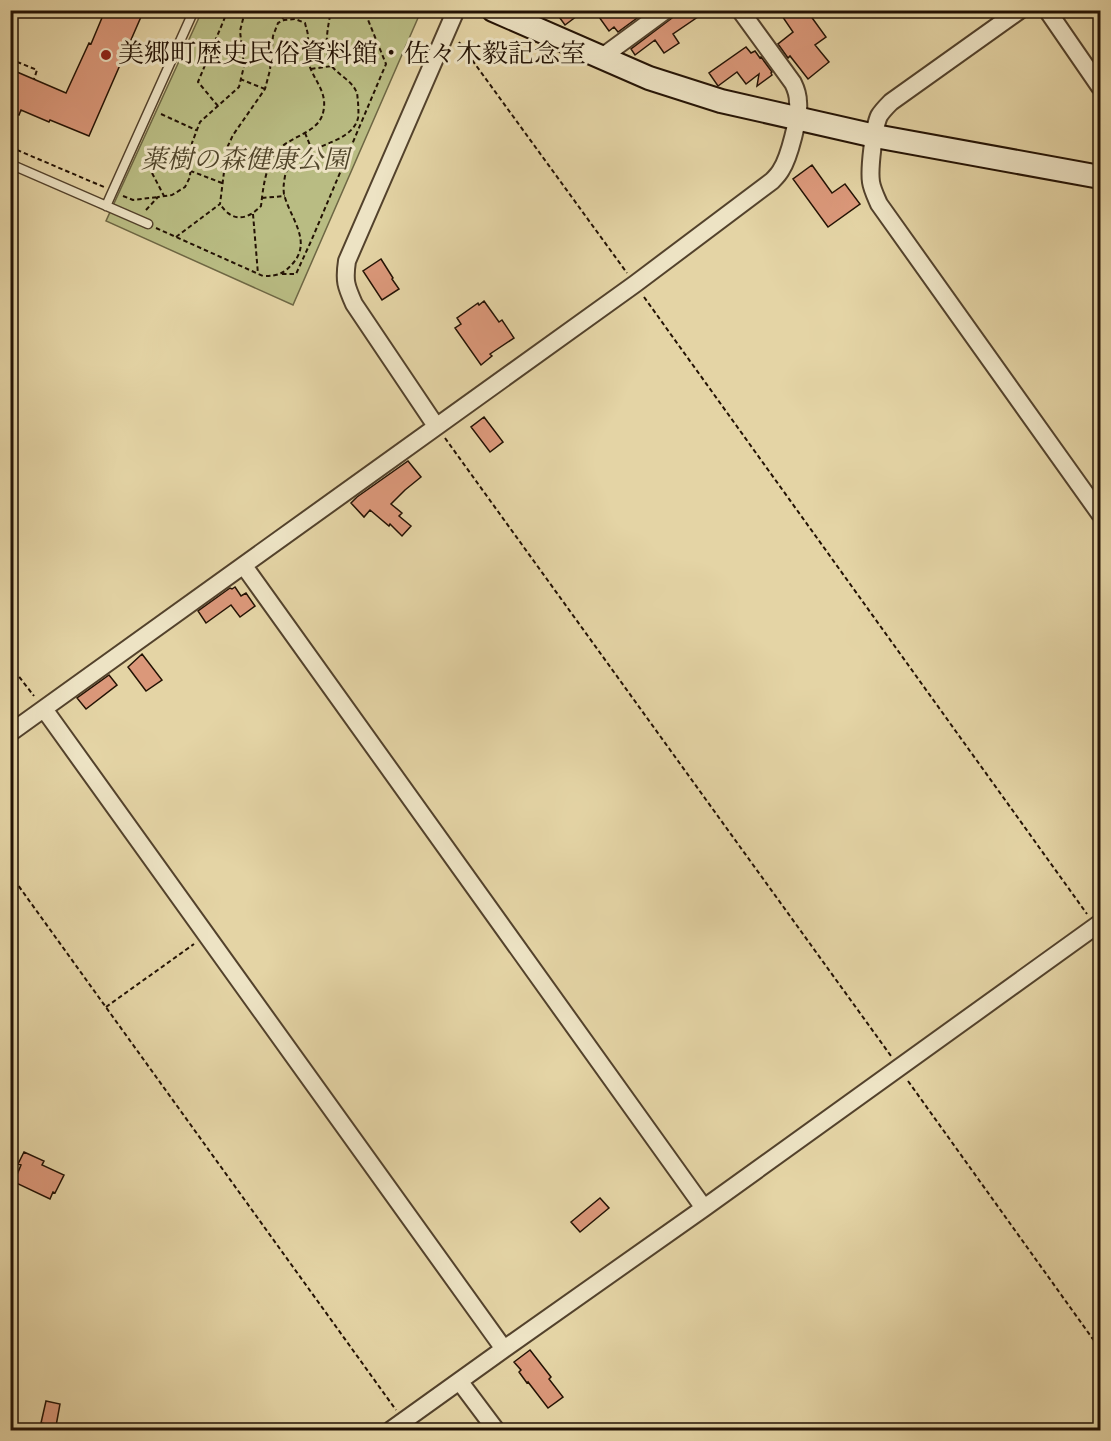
<svg xmlns="http://www.w3.org/2000/svg" width="1111" height="1441" font-family="'Sorts Mill Goudy','Noto Serif JP',serif">
  <style>
    .green { fill: #b9bc83; stroke: #6e6744; stroke-width: 1.5 }
    .building { fill: #db987a; stroke: #231204; stroke-width: 1.5 }
    .lines { fill: none; stroke-linecap: round; stroke-linejoin: round }
    .lane-casing { stroke: #53422c; stroke-width: 11 }
    .street-casing { stroke: #53422c; stroke-width: 20 }
    .secondary-casing { stroke: #231204; stroke-width: 26 }
    .path { stroke: #231204; stroke-width: 2; stroke-dasharray: 4.5 3; stroke-linecap: butt }
    .lane { stroke: #ede3c4; stroke-width: 8 }
    .street { stroke: #ede3c4; stroke-width: 16 }
    .secondary { stroke: #ede3c4; stroke-width: 22 }
    .poi-dot { fill: #8f2418; stroke: #ede3c4; stroke-width: 2 }
    .labels { text-anchor: middle; dominant-baseline: central; stroke-width: 6; stroke-linejoin: round; paint-order: stroke }
    .poi-label { font-size: 26px; fill: #231204; stroke: #ede3c4; text-anchor: start }
    .park-label { font-size: 26px; font-style: italic; fill: #50452a; stroke: #ede3c4 }
  </style>
  <rect width="100%" height="100%" fill="#e4d4a5"/>
  <filter id="stains"><feTurbulence type="fractalNoise" baseFrequency=".00333" numOctaves="4"/><feColorMatrix values="0 0 0 0 .2 0 0 0 0 .09 0 0 0 0 .02 0 0 0 .5 -.17"/></filter>
  <radialGradient id="worn" r=".72"><stop offset=".6" stop-color="#630" stop-opacity="0"/><stop offset="1" stop-color="#630" stop-opacity=".3"/></radialGradient>
  <path class="green" d="M202,11H421L293,305L106,221Z"/>
  <path class="building" d="M113,10H144L89,136L50,120L49,122L21,110L19,115L10,111V69L66,93L89,43L91,44L104,13L111,16Z
    M554,10H585L565,25Z
    M594,10H648L618,32L614,27L609,31Z
    M676,10H708L673,34L679,43L664,53L655,40L635,55L631,49L672,18L675,15Z
    M778,10H803L808,17L810,15L826,37L815,45L829,62L808,79L790,56L788,58L778,44L793,32Z
    M746,47L751,53L755,51L760,58L761,57L772,72L771,73L772,75L757,86L759,74L746,84L737,72L718,86L709,73Z
    M812,165L832,193L845,184L860,204L828,227L793,179Z
    M381,259L393,278L392,279L399,289L382,300L363,271Z
    M484,301L499,322L502,320L514,338L490,354L492,356L481,365L455,328L461,324L457,318L478,303L479,305Z
    M484,417L503,442L490,452L471,427Z
    M408,461L421,477L405,490L391,504L402,513L399,516L411,526L402,536L390,524L389,526L370,510L364,517L351,503L357,497Z
    M235,587L241,596L246,593L255,606L240,617L231,605L206,623L198,611L230,588L232,589Z
    M142,654L162,680L146,691L128,667Z
    M109,675L117,685L86,709L77,698Z
    M24,1152L44,1161L42,1165L64,1175L55,1193L53,1192L50,1199L14,1182L21,1165L18,1164Z
    M600,1198L609,1208L580,1232L571,1222Z
    M530,1350L551,1377L549,1379L563,1397L548,1408L528,1382L527,1383L519,1372L521,1370L514,1362Z
    M46,1401L60,1404L56,1426L41,1423Z"/>
  <g class="lines">
    <g class="lane-casing">
      <path id="lane" d="M10,164L148,224
        M106,206L194,10
        M1090,498L1100,491"/>
    </g>
    <g class="street-casing">
      <path id="street" d="M1020,10L891,102C887,106 882,111 879,116C874,127 869,169 871,182C872,189 876,197 879,204L1100,514
        M1047,10L1100,87
        M602,57L666,10
        M436,426L354,304C346,286 344,281 347,261L456,10
        M244,566L704,1208
        M44,709L504,1349
        M10,733L635,284L772,181C775,178 779,174 781,170C789,158 800,116 798,102C798,95 796,89 793,83L740,10
        M460,1382L496,1430
        M391,1430L504,1349L704,1208L1100,923"/>
    </g>
    <g class="secondary-casing">
      <path id="secondary" d="M493,10L649,78L721,101L875,136L1100,177"/>
    </g>
    <path class="path" d="M231,10L243,15
      M280,10L283,19
      M459,42L627,273
      M10,59L37,70L34,79
      M311,69L332,66
      M240,79L265,89
      M218,106L198,82L228,10
      M161,114L196,130
      M305,133L312,150
      M10,147L104,187
      M162,160L222,183
      M152,173L164,196
      M123,196L133,200L158,197
      M262,198L285,196
      M146,210L158,197L172,195L185,187L190,177L192,143L200,122L239,87L244,66L240,31L244,15L247,10
      M253,214L258,274
      M156,228L263,276C278,276 284,274 294,262C312,240 289,216 284,194C283,187 284,182 285,176C293,144 351,148 358,118C359,112 358,106 358,100C357,97 358,94 356,91C352,81 337,74 331,65C323,49 328,27 331,10
      M176,237L220,204L227,148L233,135L265,89L270,70L273,36L278,23L284,20L295,19L305,23C306,28 308,32 308,37C308,45 306,51 308,60C311,77 326,89 324,107C322,135 289,134 276,153C265,168 263,189 261,206C246,221 232,222 220,204
      M282,274H296L312,239L386,64L364,10
      M644,297L1087,914
      M445,438L891,1056
      M10,665L34,696
      M10,874L396,1410
      M106,1007L194,944
      M908,1081L1100,1349"/>
    <use href="#lane" class="lane"/>
    <use href="#street" class="street"/>
    <use href="#secondary" class="secondary"/>
  </g>
  <circle class="poi-dot" cx="106" cy="55" r="6"/>
  <g class="labels">
    <g class="poi-label">
      <text x="118" y="55">美郷町歴史民俗資料館・佐々木毅記念室</text>
    </g>
    <g class="park-label">
      <text x="245" y="161">薬樹の森健康公園</text>
    </g>
  </g>
  <rect width="1111" height="1441" fill="none" stroke="#e4d4a5" stroke-width="36"/>
  <rect x="12" y="12" width="1087" height="1417" fill="none" stroke="#231204" stroke-width="3"/>
  <rect x="18" y="18" width="1075" height="1405" fill="none" stroke="#231204" stroke-width="1.5"/>
  <rect width="100%" height="100%" filter="url(#stains)"/>
  <rect width="100%" height="100%" fill="url(#worn)"/>
</svg>
